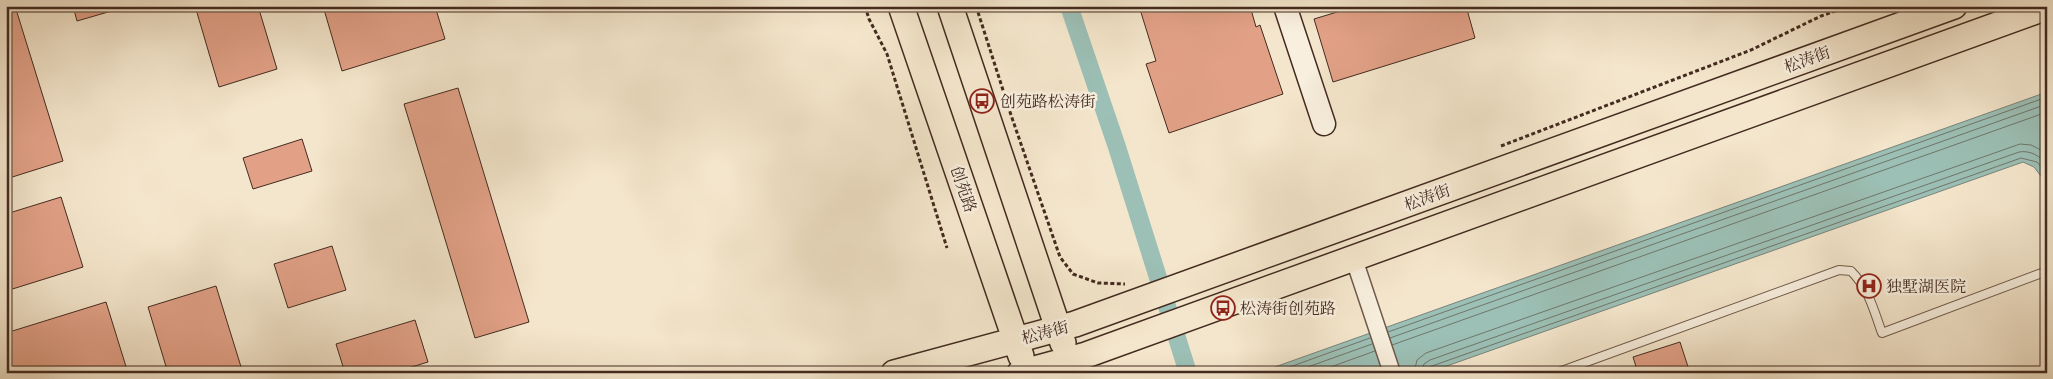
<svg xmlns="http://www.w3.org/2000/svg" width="2053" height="379" font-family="'Gentium Book Plus','Noto Serif SC',serif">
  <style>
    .water { fill: #9cc0b6; stroke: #78847a }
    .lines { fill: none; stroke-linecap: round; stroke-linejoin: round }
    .shore { stroke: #70766b; stroke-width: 1 }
    .canal { stroke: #9cc0b6; stroke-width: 18 }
    .building { fill: #e2a187; stroke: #432b20 }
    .lane-casing { stroke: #6f5a4b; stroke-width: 10 }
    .street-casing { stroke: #6f5a4b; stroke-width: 19 }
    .secondary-casing { stroke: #432b20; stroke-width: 25 }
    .primary-casing { stroke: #432b20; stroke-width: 28 }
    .path { stroke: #432b20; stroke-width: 3; stroke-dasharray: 4 2.5; stroke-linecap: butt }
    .lane { stroke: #f8efde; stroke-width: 8 }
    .street { stroke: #f8efde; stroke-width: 16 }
    .secondary { stroke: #f8efde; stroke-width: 22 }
    .primary { stroke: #f4e6cc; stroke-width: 25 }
    .labels { text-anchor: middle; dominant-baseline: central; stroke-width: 5; stroke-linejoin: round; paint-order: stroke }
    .street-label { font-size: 16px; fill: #432b20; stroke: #f8efde }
    .poi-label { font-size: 16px; fill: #432b20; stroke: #f8efde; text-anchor: start }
  </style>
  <rect width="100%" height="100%" fill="#f4e6cc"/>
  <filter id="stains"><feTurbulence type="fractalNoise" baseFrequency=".004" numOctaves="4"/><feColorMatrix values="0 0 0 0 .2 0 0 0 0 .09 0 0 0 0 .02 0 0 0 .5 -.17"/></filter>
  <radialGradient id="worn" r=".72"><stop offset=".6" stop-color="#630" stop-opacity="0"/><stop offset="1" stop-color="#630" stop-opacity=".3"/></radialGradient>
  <path class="water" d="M2047,92V184L2034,167L2023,162L1427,373H1258Z"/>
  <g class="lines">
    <path class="shore" d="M1388,332L2047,97
      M1390,338L2047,104
      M1392,345L2047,112
      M1273,373L1370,338
      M1291,373L1372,344
      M1314,373L1375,351
      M1414,373L1417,360L1426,353L2020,144L2031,145L2047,153
      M1421,373L1424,364L1430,360L2019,152C2030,150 2040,156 2047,164
      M1428,373V368L1432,366L2021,158L2037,162L2047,173"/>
    <path class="canal" d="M1069,6L1117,147L1188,373"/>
  </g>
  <path class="building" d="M6,6H15L63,161L6,179Z
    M73,6H114L115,10L77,21Z
    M195,6H258L277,69L219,87Z
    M323,6H435L445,39L342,71Z
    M1139,6H1250L1256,27L1260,25L1283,94L1169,133L1146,64L1156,61Z
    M1357,6H1466L1475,38L1333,82L1314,19Z
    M458,88L529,322L475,338L404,104Z
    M302,139L312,171L253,189L243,158Z
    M61,197L83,267L6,291V214Z
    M332,246L346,290L288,308L274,264Z
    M216,286L242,370L234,373H168L148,307Z
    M106,302L128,373H6V333Z
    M415,320L428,362L392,373H345L336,344Z
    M1680,342L1690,373H1638L1633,357Z"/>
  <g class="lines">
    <g class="lane-casing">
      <path id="lane" d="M1556,373L1839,270L1851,271C1869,289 1874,311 1882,333L2047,271"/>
    </g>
    <g class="street-casing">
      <path id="street" d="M1354,259L1392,373"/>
    </g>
    <g class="secondary-casing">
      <path id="secondary" d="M1285,6L1324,124"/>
    </g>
    <g class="primary-casing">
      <path id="primary" d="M901,6L1021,356
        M950,6L1063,343
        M894,373L1075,324L1954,6
        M1020,373L1086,355L2047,7"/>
    </g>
    <path class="path" d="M865,6L869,19L887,54L947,248
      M976,6L1011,115L1060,257L1073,274L1098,283L1125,284
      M1501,146L1751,50L1821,16L1850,6"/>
    <use href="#lane" class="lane"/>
    <use href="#street" class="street"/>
    <use href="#secondary" class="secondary"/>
    <use href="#primary" class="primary"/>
  </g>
  <defs>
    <g id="bus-ring" transform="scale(1.25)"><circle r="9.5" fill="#f8efde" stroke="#8f2418" stroke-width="1.5"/><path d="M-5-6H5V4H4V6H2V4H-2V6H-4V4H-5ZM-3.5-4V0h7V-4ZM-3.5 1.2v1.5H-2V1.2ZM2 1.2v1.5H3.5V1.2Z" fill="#8f2418"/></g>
    <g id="hospital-ring" transform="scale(1.25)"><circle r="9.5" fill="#f8efde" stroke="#8f2418" stroke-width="1.5"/><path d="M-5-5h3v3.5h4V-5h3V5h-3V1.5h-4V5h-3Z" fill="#8f2418"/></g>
  </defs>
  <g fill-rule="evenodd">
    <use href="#bus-ring" x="982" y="101"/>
    <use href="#hospital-ring" x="1869" y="286"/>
    <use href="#bus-ring" x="1223" y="308"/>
  </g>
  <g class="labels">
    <g class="street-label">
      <text transform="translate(1807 59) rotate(-20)">松涛街</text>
      <text transform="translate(964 189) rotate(71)">创苑路</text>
      <text transform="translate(1427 197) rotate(-20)">松涛街</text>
      <text transform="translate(1045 332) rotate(-15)">松涛街</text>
    </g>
    <g class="poi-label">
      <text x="1000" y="101">创苑路松涛街</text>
      <text x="1886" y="286">独墅湖医院</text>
      <text x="1240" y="308">松涛街创苑路</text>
    </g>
  </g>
  <rect width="2053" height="379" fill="none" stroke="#f4e6cc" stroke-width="25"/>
  <rect x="8" y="8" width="2038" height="364" fill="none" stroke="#432b20" stroke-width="2.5"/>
  <rect x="12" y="12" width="2028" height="354" fill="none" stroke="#432b20"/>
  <rect width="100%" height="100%" filter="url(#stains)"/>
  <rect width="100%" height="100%" fill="url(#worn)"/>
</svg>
